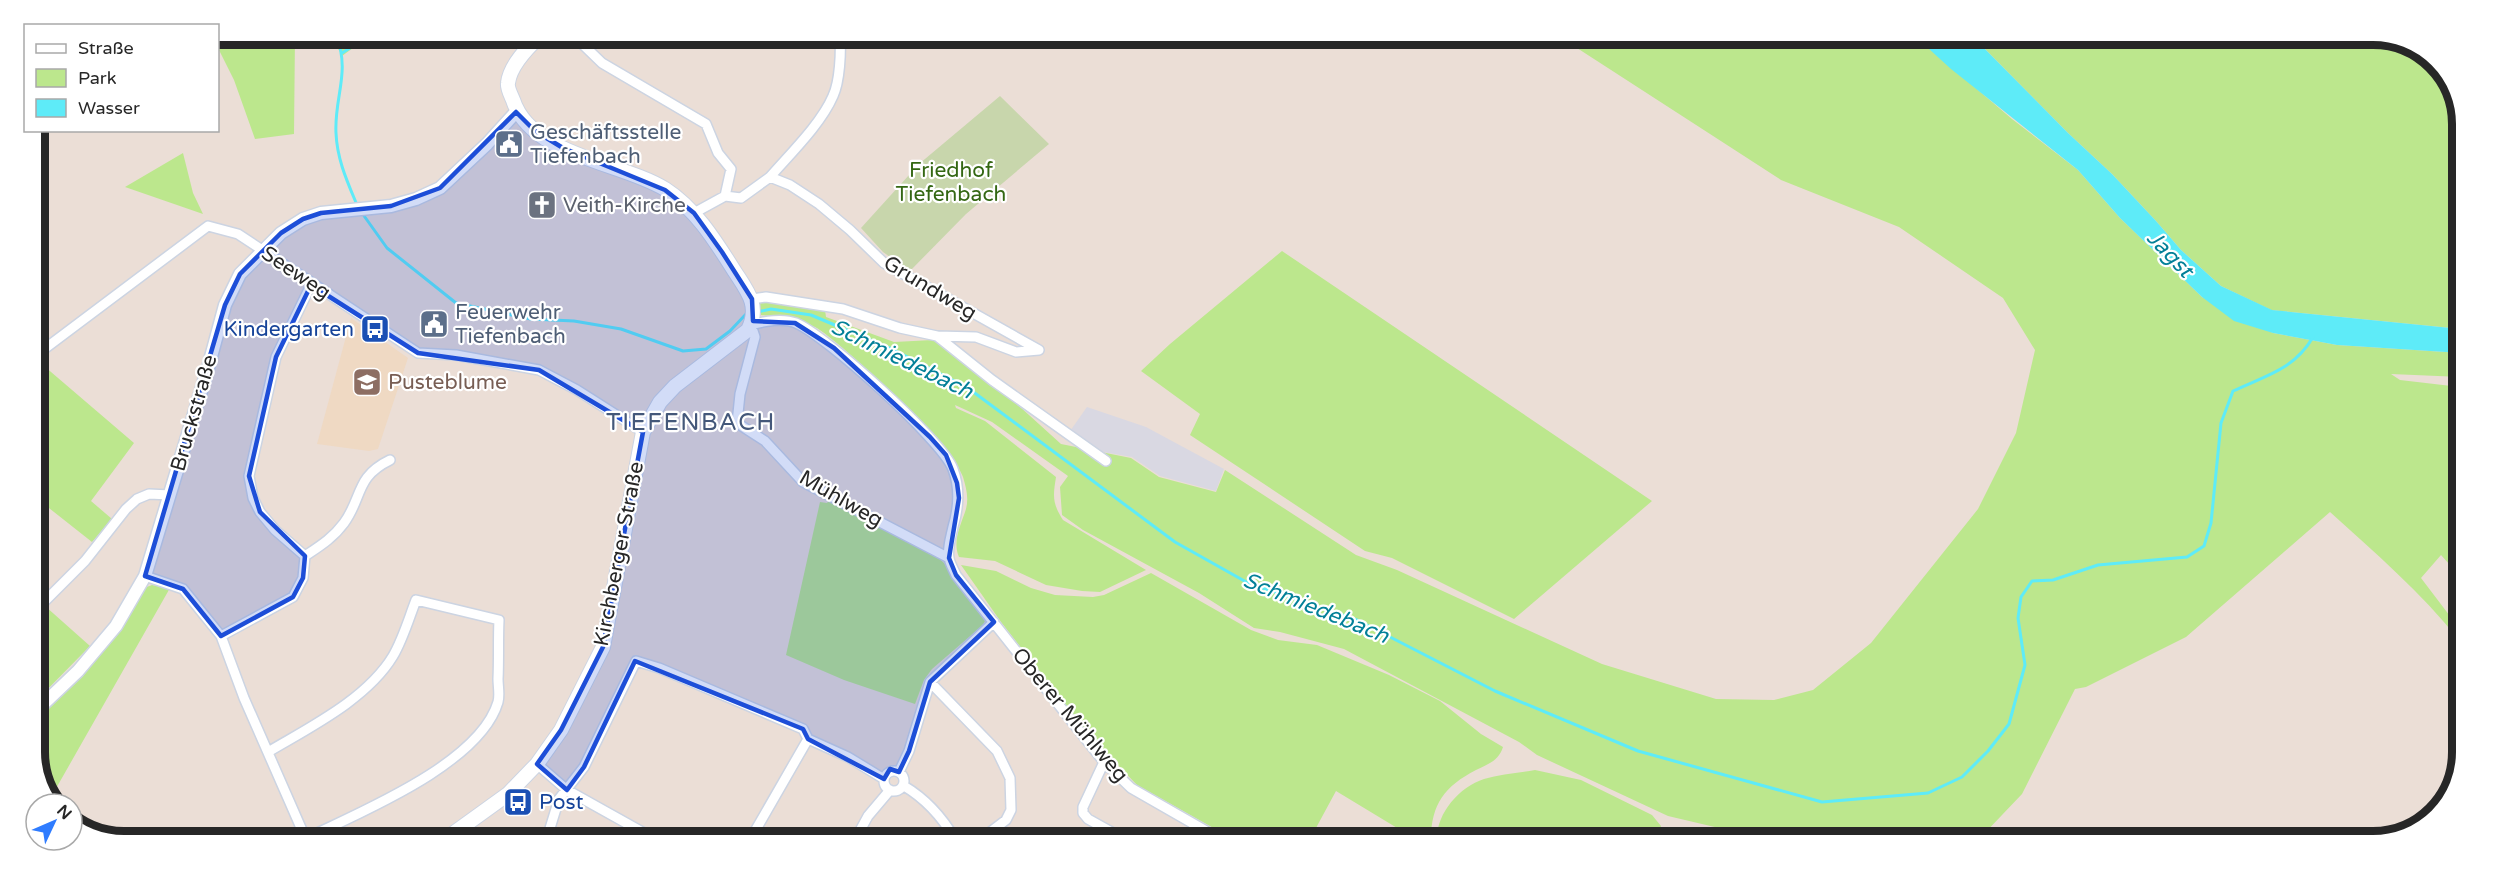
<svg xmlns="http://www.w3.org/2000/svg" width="2497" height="876" font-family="'Varela Round',sans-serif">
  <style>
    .industrial { fill: #d9d8e2 }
    .education { fill: #efd9c3 }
    .green { fill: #bce78d }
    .cemetery { fill: #c8d6ac }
    .water { fill: #5eebf8 }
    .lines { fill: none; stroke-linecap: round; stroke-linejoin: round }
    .stream { stroke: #5eebf8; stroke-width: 3 }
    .minor-casing { stroke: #ccd4e2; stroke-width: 12 }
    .tertiary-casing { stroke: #ccd4e2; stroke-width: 15 }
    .secondary-casing { stroke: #ccd4e2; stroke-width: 16 }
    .minor { stroke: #fff; stroke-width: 9 }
    .tertiary { stroke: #fff; stroke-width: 12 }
    .secondary { stroke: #fff; stroke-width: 14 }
    .marked { fill: #1d4ed8; fill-opacity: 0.2; stroke: #1d4ed8; stroke-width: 4.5; stroke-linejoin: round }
    .labels { text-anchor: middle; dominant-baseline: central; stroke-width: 4.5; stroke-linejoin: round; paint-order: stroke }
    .service-label { font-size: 21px; fill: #4e5e75; stroke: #fff; text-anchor: start }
    .park-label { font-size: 21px; fill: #346713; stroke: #fff }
    .worship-label { font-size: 21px; fill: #5b616d; stroke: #fff; text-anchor: start }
    .street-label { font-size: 21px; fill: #272727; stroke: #fff }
    .transit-label { font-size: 21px; fill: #164399; stroke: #fff; text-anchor: end }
    .education-label { font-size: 21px; fill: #785e54; stroke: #fff; text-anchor: start }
    .water-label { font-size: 22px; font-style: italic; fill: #038098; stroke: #fff }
    .quarter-label { font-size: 24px; letter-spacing: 1.5px; fill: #44587a; stroke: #fff }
    .rim { fill: none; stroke: #272727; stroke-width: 8 }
  </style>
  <rect width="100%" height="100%" fill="#ebded6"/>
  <path class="industrial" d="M1087,407L1146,427L1224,469L1216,491L1160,476L1132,457L1097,451L1068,434Z"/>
  <path class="education" d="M351,318L408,358L378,449L369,451L317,444Z"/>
  <path class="green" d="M218,35H295L294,134L255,139L234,80L218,48Z
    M331,35H371L342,56Z
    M1560,37L1917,38L2012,119L2078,170L2120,218L2202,297L2273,333L2337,345L2461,353V377L2391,374L2400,380L2460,387V531L2450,544L2459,556V575L2441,555L2421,578L2459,628V640C2421,592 2375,553 2330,512L2186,637L2086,687L2075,689L2022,794L1982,836L1975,841L1770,840L1668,816L1537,755L1519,742L1344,649L1280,632L1254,628L1199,593L1083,530L1062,515L1060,487L1068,476L992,422L955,405L956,408L985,421L1056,477C1053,496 1052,503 1063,520L1146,570L1100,592L1082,591L1046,585L995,561L959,557C952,541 961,525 966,509C969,498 966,487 963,477C956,451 841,341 815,327C798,319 780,317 761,315L760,303L792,302L825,310L826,317L894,342L933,340L997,386L1061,444L1131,458L1159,477L1216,492L1225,470L1356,555L1397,570L1602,664L1716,699L1774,700L1813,690L1871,643L1978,509L2016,433L2035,350L2003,298L1899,227L1781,180Z
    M1970,38L2402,39L2444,69L2462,117L2461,329L2271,310L2221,286L2181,250L2156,221L2112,174L2068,133L1981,45Z
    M183,153L193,193L203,214L125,187Z
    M1282,251L1652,501L1514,619L1392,558L1365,551L1190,435L1200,414L1141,371L1170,344Z
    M37,360L134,443L91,501L112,519L92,542L35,497V362Z
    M831,498L935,554L949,568L958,585L985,621L983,625L932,669L924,680L915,704L844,680L786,655L820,502L827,503Z
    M961,565L996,571L1031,588L1055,595L1093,597L1104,595L1151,573L1251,630L1278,640L1317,645L1389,675L1440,701L1481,734L1503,747C1499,760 1489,764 1476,770C1445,786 1431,804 1431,840H1417L1336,791L1310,839H1233L1137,785L1090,736L1001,622Z
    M152,585L170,588L50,799L35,759V716L144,588Z
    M45,606L90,646L35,702V615Z
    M1535,770L1581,780L1652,815L1661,826L1656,840H1437C1436,814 1459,787 1484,779C1500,774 1518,773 1535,770Z"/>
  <path class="cemetery" d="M1000,96L1049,144L966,214L910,271L883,252L861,228L919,164Z"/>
  <path class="water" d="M1917,38H1970L1981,45L2068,133L2112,174L2156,221L2181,250L2221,286L2272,310L2461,329V353L2337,345L2273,333L2234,321L2202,297L2120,218L2078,170L1951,69Z"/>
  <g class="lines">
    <path class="stream" d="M336,35C351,72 334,97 336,133C337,159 347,181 357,205
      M342,53L370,35
      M362,213L387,248L456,303L531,319L574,321L621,329L683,351L706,349L730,331L747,313
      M757,312L771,309L811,315L894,350L968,388L1175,542L1248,583L1357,620L1495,691L1638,751L1822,802L1928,793L1962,777L1988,751L2009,724L2025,665L2018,618L2021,597L2032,581L2053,580L2098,565L2187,557L2204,546L2211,523L2221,423L2233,391C2265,376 2295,369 2313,337"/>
    <g class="minor-casing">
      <path id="minor" d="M573,35L602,63L706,124L718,153L731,169L725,196L694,213
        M770,177C790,154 821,124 833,96C840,81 841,52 840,36
        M725,196L741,198L770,177L790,185L819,204L850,230L884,263L1039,350
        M752,299L766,297L843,309L900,328L937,336L992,380L1106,461
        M937,336L976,337L1016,352L1039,350
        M35,356L208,226L238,234L418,353L456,355L539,370L577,390L643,432
        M305,556C320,546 333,538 344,523C363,497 355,477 390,460
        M949,558L803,482L765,441L737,423L740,394L755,337L751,325C764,321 783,318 796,323C825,335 942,440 953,469C960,488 959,507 953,527C951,537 947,548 949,558C950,564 954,570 956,575L1104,762L1131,788L1220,839
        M145,576L183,589L221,636L244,698L305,837
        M35,611L85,561L126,509L137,499L149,494L170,495
        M221,636L293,597L303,578L305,556L275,530L260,512L253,498L249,476L276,357L311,285
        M930,682L997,751L1010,778L1011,810L1006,820L981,839
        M268,752C310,727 367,699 393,656C403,639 409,618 416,600L499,620C498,639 499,659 498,679C498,686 500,695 498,702C480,763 363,811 309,837
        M1104,762L1083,807V813L1088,819L1124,839
        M537,764L567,790L653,838
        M884 781a10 10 0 1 1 20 0a10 10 0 1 1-20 0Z
        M899,772L909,751L930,682L994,622
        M904,786C926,799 942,817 955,839
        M547,838L559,799L584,767L636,661L659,668L803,729L808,739L848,757L884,779
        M751,838L808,739
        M856,838L868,816L890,790"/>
    </g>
    <g class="tertiary-casing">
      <path id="tertiary" d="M35,712L78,671L116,626L145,576L208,368L225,305L240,274L281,233L303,219L321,213L391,206L416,199L440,188L487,144L516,112"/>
    </g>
    <g class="secondary-casing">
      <path id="secondary" d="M447,838L508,794L537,764L561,730L603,647L643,432L660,402L675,386L748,330C760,306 748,292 735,272C716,242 696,209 665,189C621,162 531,156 513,100C511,95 507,88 508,83C510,65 528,47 541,35"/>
    </g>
    <use href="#minor" class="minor"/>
    <use href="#tertiary" class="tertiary"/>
    <use href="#secondary" class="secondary"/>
  </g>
  <path class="marked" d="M516,112L535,131L563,148L665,190L694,213L722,252L752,299L753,321L795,323L834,348L930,437L946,455L957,483L959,498L949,558L956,575L994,622L930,682L909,751L899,772L890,769L884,779L808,739L803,729L635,661L584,767L567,790L537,764L561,730L603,647L643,432L539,370L418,353L311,285L276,357L249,476L260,512L305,556L303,578L293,597L221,636L183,589L145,576L225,305L240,274L281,233L303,219L321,213L391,206L440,188Z"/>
  <defs>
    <g id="civic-square" transform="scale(1.5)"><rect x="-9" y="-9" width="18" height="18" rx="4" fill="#5c6f8a" stroke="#fff"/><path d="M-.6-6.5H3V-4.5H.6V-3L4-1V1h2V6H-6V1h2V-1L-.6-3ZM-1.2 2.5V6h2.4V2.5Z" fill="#fff"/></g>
    <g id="church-square" transform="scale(1.5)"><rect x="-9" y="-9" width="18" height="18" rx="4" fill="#6b7280" stroke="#fff"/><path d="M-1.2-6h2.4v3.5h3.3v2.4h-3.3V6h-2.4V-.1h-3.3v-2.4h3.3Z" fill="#fff"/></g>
    <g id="bus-square" transform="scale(1.5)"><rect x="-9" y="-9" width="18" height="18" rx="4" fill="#1a4fb4" stroke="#fff"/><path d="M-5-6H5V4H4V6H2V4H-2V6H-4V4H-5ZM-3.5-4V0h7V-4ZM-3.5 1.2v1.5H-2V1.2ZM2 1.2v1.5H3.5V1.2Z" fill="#fff"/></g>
    <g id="school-square" transform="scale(1.5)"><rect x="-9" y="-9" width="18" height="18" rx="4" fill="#8d6e63" stroke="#fff"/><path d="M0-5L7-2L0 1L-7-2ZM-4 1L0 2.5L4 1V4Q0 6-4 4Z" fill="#fff"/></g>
  </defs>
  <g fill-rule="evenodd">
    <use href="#civic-square" x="509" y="144"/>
    <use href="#church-square" x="542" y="205"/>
    <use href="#civic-square" x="434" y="324"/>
    <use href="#bus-square" x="375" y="329"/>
    <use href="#school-square" x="367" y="382"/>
    <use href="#bus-square" x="518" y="802"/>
  </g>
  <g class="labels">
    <g class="service-label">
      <text x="530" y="132">Geschäftsstelle<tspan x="530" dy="24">Tiefenbach</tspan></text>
      <text x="455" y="312">Feuerwehr<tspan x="455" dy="24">Tiefenbach</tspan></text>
    </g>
    <g class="park-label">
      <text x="951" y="170">Friedhof<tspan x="951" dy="24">Tiefenbach</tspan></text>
    </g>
    <g class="worship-label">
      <text x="563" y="205">Veith-Kirche</text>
    </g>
    <g class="street-label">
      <text transform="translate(296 273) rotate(34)">Seeweg</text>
      <text transform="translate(930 288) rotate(31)">Grundweg</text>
      <text transform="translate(194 413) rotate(-74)">Bruckstraße</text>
      <text transform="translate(841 499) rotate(30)">Mühlweg</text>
      <text transform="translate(619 554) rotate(-79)">Kirchberger Straße</text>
      <text transform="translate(1070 715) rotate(50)">Oberer Mühlweg</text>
    </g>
    <g class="transit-label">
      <text x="354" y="329">Kindergarten</text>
      <text x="539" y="802" text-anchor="start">Post</text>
    </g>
    <g class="education-label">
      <text x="388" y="382">Pusteblume</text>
    </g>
    <g class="water-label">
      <text transform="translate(2170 254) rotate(46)">Jagst</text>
      <text transform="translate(902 359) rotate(26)">Schmiedebach</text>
      <text transform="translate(1316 608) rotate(22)">Schmiedebach</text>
    </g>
    <g class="quarter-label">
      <text x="691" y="422">TIEFENBACH</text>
    </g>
  </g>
  <path d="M0 0H2497V876H0ZM124 45H2373A79 79 0 0 1 2452 124V752A79 79 0 0 1 2373 831H124A79 79 0 0 1 45 752V124A79 79 0 0 1 124 45Z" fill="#fff" fill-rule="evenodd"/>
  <path class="rim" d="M124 45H2373A79 79 0 0 1 2452 124V752A79 79 0 0 1 2373 831H124A79 79 0 0 1 45 752V124A79 79 0 0 1 124 45Z"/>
  <rect x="24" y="24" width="195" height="108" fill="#ffffff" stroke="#a9a9a9" stroke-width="1.5"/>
  <rect x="36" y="44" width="30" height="9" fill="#ffffff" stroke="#a9a9a9" stroke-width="1.5"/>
  <text x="78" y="54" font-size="18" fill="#272727">Straße</text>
  <rect x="36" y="69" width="30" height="18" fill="#bce78d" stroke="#a9a9a9" stroke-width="1.5"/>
  <text x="78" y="84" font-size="18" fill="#272727">Park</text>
  <rect x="36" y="99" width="30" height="18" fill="#5eebf8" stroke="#a9a9a9" stroke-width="1.5"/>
  <text x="78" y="114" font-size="18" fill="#272727">Wasser</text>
  <g transform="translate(54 822) rotate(46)"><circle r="28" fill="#ffffff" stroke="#a9a9a9" stroke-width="1.5"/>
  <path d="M0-4.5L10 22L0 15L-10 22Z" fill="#2f7cff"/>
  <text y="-9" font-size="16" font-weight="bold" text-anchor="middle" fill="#272727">N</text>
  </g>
</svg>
